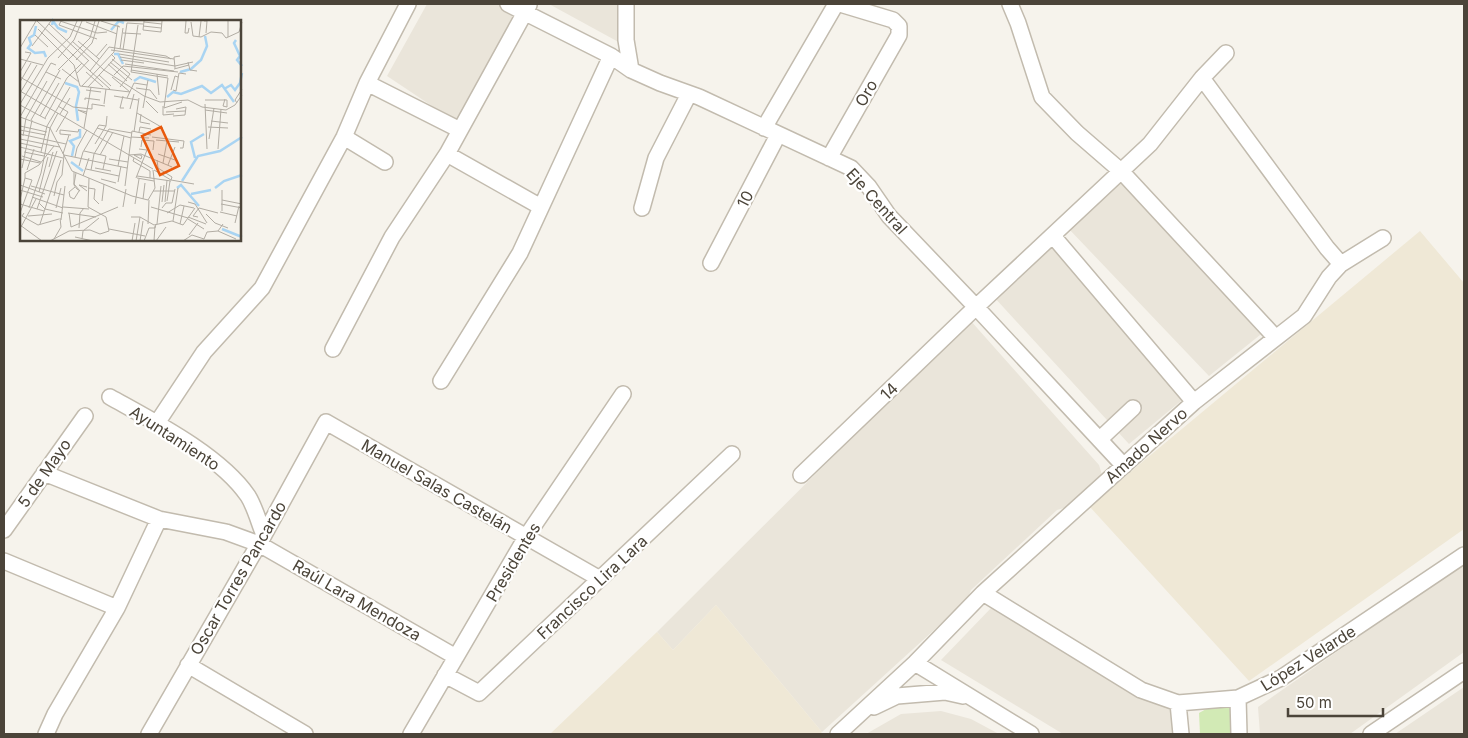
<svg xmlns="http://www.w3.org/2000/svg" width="1468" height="738" font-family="Inter,sans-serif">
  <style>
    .residential { fill: #eae5da }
    .education { fill: #efe8d6 }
    .green { fill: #d2eab5 }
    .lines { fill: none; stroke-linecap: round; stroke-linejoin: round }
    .minor-casing { stroke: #c2bbae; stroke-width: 18 }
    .minor { stroke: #fff; stroke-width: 15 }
    .labels { text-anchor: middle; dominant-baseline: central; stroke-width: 4.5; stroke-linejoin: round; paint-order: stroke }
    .street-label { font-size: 16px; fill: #4b4439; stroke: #fff }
    .inset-river { fill: none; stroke: #a9d4f2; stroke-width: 2.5 }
    .inset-road { fill: none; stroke: #b2ada4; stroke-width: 1 }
    .view { fill: #e8590c; fill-opacity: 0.15; stroke: #e8590c; stroke-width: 2.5 }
    .inset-edge { fill: none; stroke: #4b4439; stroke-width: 2.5 }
  </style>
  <rect width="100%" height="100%" fill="#f6f3ec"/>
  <path class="residential" d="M427,4H500L516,13L456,122L387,76Z
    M549,4H625L624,45Z
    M1127,177L1265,331L1209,376L1068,228Z
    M1055,241L1193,391L1129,444L994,297Z
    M970,320L1099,465L1102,475L1067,507L1057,510L971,590L967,600L822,732L716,605L673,650L657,632Z
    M1464,563V652L1350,734H1260L1258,707Z
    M992,607L1172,710L1173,734H1063L941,660Z
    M1464,687V734H1395Z
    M941,711L971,719L999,734H866L901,714Z"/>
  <path class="education" d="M1420,231L1464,283V529L1249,681L1090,507L1141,463Z
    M716,605L822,732L820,734H550L657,632L673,650Z"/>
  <path class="green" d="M1229,706L1235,711L1236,734H1200L1199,713L1208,708Z"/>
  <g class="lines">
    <g class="minor-casing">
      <path id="minor" d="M508,4L611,56L631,70L660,83L699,97L851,168L869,187L889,216L976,307L1124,466
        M626,4V40L631,70
        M1010,4L1018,23L1042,97L1077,133L1122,172L1275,337
        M1202,78L1327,248L1341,264
        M367,83L460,130
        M764,128L836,4
        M344,137L385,162
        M447,154L541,207
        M829,158L899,35V26L893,20L840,4
        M642,208L656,158L689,94
        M1053,236L1194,402
        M711,263L778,135
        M333,349L392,237L447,154L529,5
        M441,381L520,253L611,56
        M110,397C153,421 220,455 248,496C255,507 259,523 264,535
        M157,423L204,352L262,288L344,137L367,83L408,4
        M1100,439L1133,408
        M44,473L159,519L226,532L259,544L456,657
        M801,475L976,307L1150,144L1202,78L1226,53
        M4,530L85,416
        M4,561L117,608
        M983,593L1141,690L1178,703L1238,698L1281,678L1464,555
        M915,663L1031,734
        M188,665L305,734
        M445,675L479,693L732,454
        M1238,698L1239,734
        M1178,703L1181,734
        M874,707L897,696L945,692L963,696
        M46,734L55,714L117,608L159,519
        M149,734L264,535L326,422L600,579
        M411,734L526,537L623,394
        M838,734L915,663L983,593L1194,402L1304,316L1329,277L1341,264L1383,238
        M1371,734L1464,671"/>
    </g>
    <use href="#minor" class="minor"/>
  </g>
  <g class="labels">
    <g class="street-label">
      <text transform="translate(866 93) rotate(-60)">Oro</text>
      <text transform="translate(745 199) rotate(-63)">10</text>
      <text transform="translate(877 201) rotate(48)">Eje Central</text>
      <text transform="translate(889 391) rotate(-44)">14</text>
      <text transform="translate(175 438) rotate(33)">Ayuntamiento</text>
      <text transform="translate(1146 445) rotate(-42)">Amado Nervo</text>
      <text transform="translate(44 473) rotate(-55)">5 de Mayo</text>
      <text transform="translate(437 486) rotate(30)">Manuel Salas Castelán</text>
      <text transform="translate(513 562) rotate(-59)">Presidentes</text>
      <text transform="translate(238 578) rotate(-60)">Oscar Torres Pancardo</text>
      <text transform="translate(592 587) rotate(-43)">Francisco Lira Lara</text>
      <text transform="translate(357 600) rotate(30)">Raúl Lara Mendoza</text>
      <text transform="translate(1308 658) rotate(-32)">López Velarde</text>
    </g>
  </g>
  <g transform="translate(20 20)">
    <rect width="221" height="221" fill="#f6f3ec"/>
    <path class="inset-river" d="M32,5L33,1L38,8L47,12M16,6L14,15L9,18L11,24L8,28L15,33L24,32L26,37M91,10L99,1L104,3M216,20L214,23L220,36L217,40L222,46M94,34H98L103,44M160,52L171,49L181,40L187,26L185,16M114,61L120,57L136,62M45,63L57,67L59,72L56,86L58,101M204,69L211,65L215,70L220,63L222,53M147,77L153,72L161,74L182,66L191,73L202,65L214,82M52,136L54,126L50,121L60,117V109M175,138L171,122L184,114M51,142L63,151M162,161L178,136L200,131L222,117M157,168L161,165L179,186M195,168L204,161L222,155M171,174L191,170M202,209L222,217"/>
    <path class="inset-road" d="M17,1L70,51M40,1L77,13L87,12M41,1L39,5L77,19M81,1L100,7M124,1L123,10L141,12L142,1M166,1L165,13H168L169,8M184,1H187L186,13M208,1V17M66,2L97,14M124,2L142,4M171,2L173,16L181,17L191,12L202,13L206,18L219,12L222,2M29,4L69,41M118,5L111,52L148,58M123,6L141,8M18,9L54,45L60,66L110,72M103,13L121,14M15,15L28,27M179,17L181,1M52,21L84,50L124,76L140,82L168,80L182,87L206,90L215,85L222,75M58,21L79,39M12,26L31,1M89,27L146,36L151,39M89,27L70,51L90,69M0,28L16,1M100,29L103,8M91,30L154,39M103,30L107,3L123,4M99,34L149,42M76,37L87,24M100,37L155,46M38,38L54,20L62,1M0,39L23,45M92,39L110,54L100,67M56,40L72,23L79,1M101,40L124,43M90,42L112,60M168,42L170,50L177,51M88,44L107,61M105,44L154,51M155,46L173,42M155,48L154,37L160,36M42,49L59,62M154,49L169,45M38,50L70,18L75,1M111,50L148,56M0,52L11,33L5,32M26,52L41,59M66,52L83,67M57,53L69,40M137,54L139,75M79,55L91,66M94,55L103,46L158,52M0,57L53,87L72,89V84L85,86M92,57L110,72M148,58L144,88L162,82M0,62L11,43M62,66L94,32L98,5M68,67L95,38L91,34M116,68L130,70L137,79M66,70L81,72M151,70L155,56L158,57M153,70L156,71L159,53L166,54M0,71L133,149M0,73L17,45M94,76L118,80M103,76L100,88H104M107,78L114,63L127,65M205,79L203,86L207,87V80M65,80V78L80,80M185,80H207M126,81L138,93M217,83L215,80L222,69M0,84L28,38L50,17L57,1M84,84L86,69M185,84L187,129M0,85L26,99M143,86V95L154,94M123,88L128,60M110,89L114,74M185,90L207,93M146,92L165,91M117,93L143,108M40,94L50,78M67,94L58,90L67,92M121,94L120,102L130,104M20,96L39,63M153,96L165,95L166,87L156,89M0,97L31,43L36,45M0,97L30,108L52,151L112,176L128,180L135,168L133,150M6,98L27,61M25,98L47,58L62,43M11,100L40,50M191,101L208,103M0,106L27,112M188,107L208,108M64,108L71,67M77,108L111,118M0,110L26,115M40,110L58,112L59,109M40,110V114L51,115M36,112L48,92L38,86M114,112L119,78M119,112L120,107L131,109M0,114L46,124M3,116L6,98M111,117L129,118M132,117L164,121L163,128H160M0,119L34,126M189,119L194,88M136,120L159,122M0,123L22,128M75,124L86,106L87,96M0,127L43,138M121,127L122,120L134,121L133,130M198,129L201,89M64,131L86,136L83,149M4,132L24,136M21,132L27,106L50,67M43,134L49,115M138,134L155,140M80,135L93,112M109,135L121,134L152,147M114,135H120L122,136L121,139ZM2,136L21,142M55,137L57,128L67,110M114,138L113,141L130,151V158M0,139L20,143M89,139L108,142M137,140L138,148L152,157L151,160M143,143L147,121M148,145L155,127M59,146L63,132L79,105L86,106M98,146L104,116M29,147L33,132M2,148L12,100M75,148L91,151M66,149L99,156M7,150L14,129M71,150L74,134L89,109L112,113M134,150L151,160L174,164M54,152V165L57,169L60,171L54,164L56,153M63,156L69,138M117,156L151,161M116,158L127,130L119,129M117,158L134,161M81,159L96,163M98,162L101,146M0,165L25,174M11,166L44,175M105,166L112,111L131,115M55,167L49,172L50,177L54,179L59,171M68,168L75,169L74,179L79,184M0,170L23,177M202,170V191M67,171L59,165L67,167M133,171H155M19,172L28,137M34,176L37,162L42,155L44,135L107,148M12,177L43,188M123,179L125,163M0,180L5,158M202,180L222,184M82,181L84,164M147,181L150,161M142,182L144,165M145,182L147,160M168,182L175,184L187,203M19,183L25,189L43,193M0,184L24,191M115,184L119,159M201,184L222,188M43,187L69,189M103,187L106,169M131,187L168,198M9,188L21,153L30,108L38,93M36,188L41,168M142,188L146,183H152L155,169M17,189L37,131M200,192L217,196M0,193L12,160L5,158V153L19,145L34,126L40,127M4,193L2,196L18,205L39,199M48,193L76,197M49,193L51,207L98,187M147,193L160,185L174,188M186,194L195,203L208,208M8,196L32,194M111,197H120L134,205M168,197L186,204M178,197L173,196L179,188L198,193M168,199L184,209M41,200L45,166M153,201L158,168M215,203L219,186M20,204L41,140M128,204L129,180M137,204L141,166M160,204L164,186M0,205L22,221M134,205L152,201L163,205M163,205L175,188M1,207L16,179M59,208L60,193L64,188M89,209L125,216M198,211L216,219M169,215L178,203M55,217L73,221M34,219L41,207L40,198M62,219L63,211L79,198M30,221L49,211L70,210L80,214L89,211L86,197L68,187L69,158M112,221L115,203M116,221L120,197M120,221L123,201M124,221L129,208H135L136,204M134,221L135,206M136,221L146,207M163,221L172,215L184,219L187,212L198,211L203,204"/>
    <path class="view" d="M141,107L159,146L140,155L122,116Z"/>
    <rect width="221" height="221" class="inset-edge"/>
  </g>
  <rect width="1468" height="738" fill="none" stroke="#4b4439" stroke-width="10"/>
  <path d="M1288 708v8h95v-8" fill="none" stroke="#4b4439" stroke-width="2.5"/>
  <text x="1296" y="708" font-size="15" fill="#4b4439" stroke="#ffffff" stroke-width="4" paint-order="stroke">50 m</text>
</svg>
